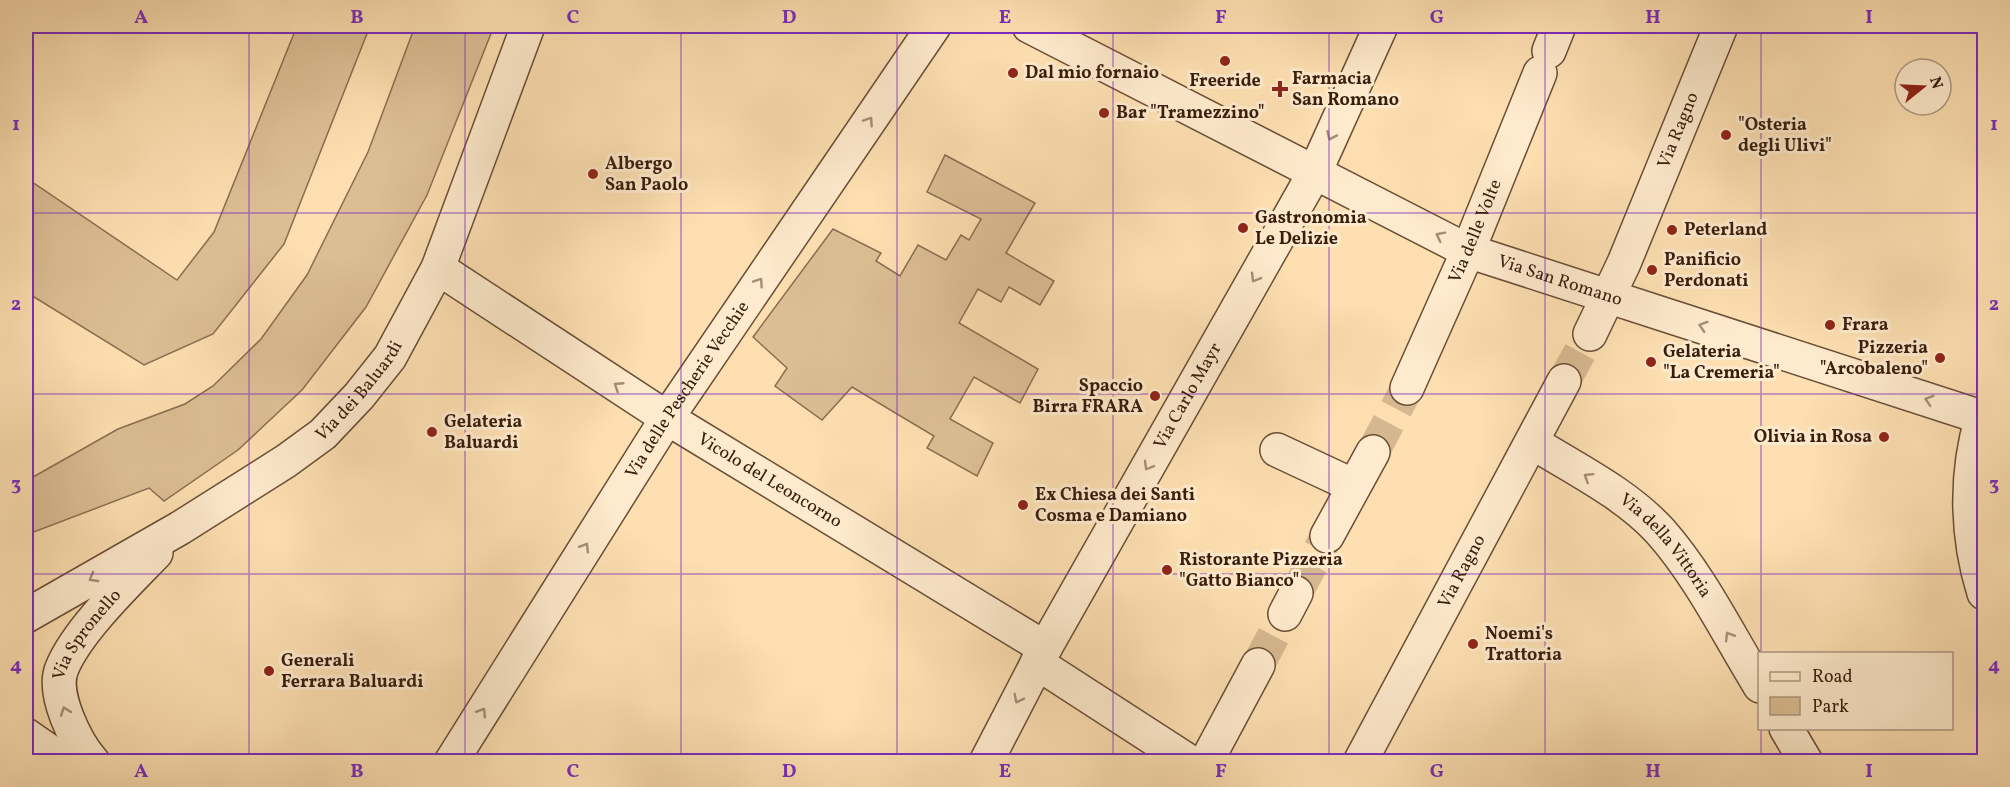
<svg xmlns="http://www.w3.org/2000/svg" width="2010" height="787" font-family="Vollkorn,serif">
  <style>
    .green { fill: #dcbe95; stroke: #8a6e51; stroke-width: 1.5 }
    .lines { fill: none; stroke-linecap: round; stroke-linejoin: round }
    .street-tunnel { stroke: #d6b890; stroke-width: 33; stroke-dasharray: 33 16; stroke-linecap: butt }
    .street-casing { stroke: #6a4e36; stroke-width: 36 }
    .street { stroke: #feeacc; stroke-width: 33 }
    .oneway { stroke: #a58e76 }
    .grid { fill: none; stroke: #7b2cbf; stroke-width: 1.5; stroke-opacity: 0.55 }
    .poi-dot { fill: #8f2418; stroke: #feeacc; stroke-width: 2 }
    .labels { text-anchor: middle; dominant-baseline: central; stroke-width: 6; stroke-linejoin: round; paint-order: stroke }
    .poi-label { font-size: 18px; font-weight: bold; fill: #391d0d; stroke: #feeacc; text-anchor: start }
    .street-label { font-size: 18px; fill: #391d0d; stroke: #feeacc }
    .neatline { fill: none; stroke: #7b2cbf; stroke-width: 2 }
    .grid-label { font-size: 20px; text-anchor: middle; font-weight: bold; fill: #7b2cbf }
  </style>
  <rect width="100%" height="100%" fill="#fddfb1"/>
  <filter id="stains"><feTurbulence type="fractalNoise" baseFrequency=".00333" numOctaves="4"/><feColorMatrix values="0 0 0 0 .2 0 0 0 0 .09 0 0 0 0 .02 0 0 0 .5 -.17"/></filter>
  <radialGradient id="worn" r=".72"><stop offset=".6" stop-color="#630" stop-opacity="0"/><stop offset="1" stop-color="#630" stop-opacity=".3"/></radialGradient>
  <path class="green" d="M297,26H370L284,244L213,334L144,365L26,292V178L177,280L214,232Z
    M415,26H494L427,195L366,307L302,390L238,450L164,501L149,488L26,535V481L118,429L185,404L213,386L261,339L307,275L368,152Z
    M945,155L1035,203L1006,253L1054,281L1040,305L1009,287L1001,302L978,289L959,323L1038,369L1020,403L974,377L950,419L993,443L977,476L927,448L934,436L852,387L822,420L775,386L787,368L753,337L833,229L881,253L876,261L900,276L918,245L946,260L961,235L969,240L981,219L927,192Z"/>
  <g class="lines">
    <path class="street-tunnel" d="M1564,381L1590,334
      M1373,452L1407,388
      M1296,593L1327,536
      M1258,665L1285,614"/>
    <g class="street-casing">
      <g id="street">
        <path id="s1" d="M1029,26L1468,251L1984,418"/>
        <path d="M1549,51L1559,26"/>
        <path id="s2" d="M438,268L667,418L1045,648"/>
        <path id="s3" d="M1590,334L1624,263L1721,26"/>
        <path id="s4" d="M1407,388L1468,251L1540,73"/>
        <path d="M1982,417C1965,474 1966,536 1984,593"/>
        <path id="s5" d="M1532,442C1575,469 1625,493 1660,531C1700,576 1728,634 1760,686"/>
        <path d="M1277,450L1354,486"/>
        <path d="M1327,536L1373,452"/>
        <path d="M1285,614L1296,593"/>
        <path id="s6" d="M26,616L180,528L286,461L323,434L359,396L390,357L438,268L528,26"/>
        <path d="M1037,663L1190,762"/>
        <path d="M1786,728L1806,762"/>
        <path d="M26,735L65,762"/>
        <path id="s7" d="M93,762C76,743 51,693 62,668C77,631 128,582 156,553"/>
        <path id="s8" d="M451,762L667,418L934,26"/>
        <path id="s9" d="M986,762L1045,648L1315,172L1381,26"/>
        <path d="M1206,762L1258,665"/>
        <path id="s10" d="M1360,762L1564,381"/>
      </g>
    </g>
    <use href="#street" class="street"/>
  </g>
  <defs><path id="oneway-chevron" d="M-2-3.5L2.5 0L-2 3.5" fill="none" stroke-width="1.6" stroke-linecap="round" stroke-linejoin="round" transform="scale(1.5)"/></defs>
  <g class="oneway">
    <use href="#oneway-chevron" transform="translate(869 121) rotate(-56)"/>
    <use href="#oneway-chevron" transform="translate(1331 136) rotate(114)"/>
    <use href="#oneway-chevron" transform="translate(1440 236) rotate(-153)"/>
    <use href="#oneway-chevron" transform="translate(1255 278) rotate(120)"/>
    <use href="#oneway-chevron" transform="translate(759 282) rotate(-56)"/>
    <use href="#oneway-chevron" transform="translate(1703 326) rotate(-162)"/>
    <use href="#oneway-chevron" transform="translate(618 386) rotate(-147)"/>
    <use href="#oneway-chevron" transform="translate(1929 400) rotate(-162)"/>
    <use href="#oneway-chevron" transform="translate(1148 466) rotate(120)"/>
    <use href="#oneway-chevron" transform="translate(1588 477) rotate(-148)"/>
    <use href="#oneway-chevron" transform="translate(585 547) rotate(-58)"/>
    <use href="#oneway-chevron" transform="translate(93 578) rotate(150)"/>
    <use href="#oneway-chevron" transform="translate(1729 636) rotate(-121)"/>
    <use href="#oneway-chevron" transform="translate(1018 699) rotate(117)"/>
    <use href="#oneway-chevron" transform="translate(65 711) rotate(-110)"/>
    <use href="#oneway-chevron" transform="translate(482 712) rotate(-58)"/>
  </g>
  <path class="grid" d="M249,26V762M465,26V762M681,26V762M897,26V762M1113,26V762M1329,26V762M1545,26V762M1761,26V654M26,213H1984M26,394H1984M26,574H1984M1761,728V762"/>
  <g class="poi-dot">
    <circle cx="1225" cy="61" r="6"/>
    <circle cx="1013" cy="73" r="6"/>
    <path d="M1277 80h6v6h6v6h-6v6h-6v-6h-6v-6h6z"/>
    <circle cx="1104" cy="113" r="6"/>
    <circle cx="1726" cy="135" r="6"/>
    <circle cx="593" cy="174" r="6"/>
    <circle cx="1243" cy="228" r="6"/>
    <circle cx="1672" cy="230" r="6"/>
    <circle cx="1652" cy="270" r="6"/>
    <circle cx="1830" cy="325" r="6"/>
    <circle cx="1940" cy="358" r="6"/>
    <circle cx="1651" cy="362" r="6"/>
    <circle cx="1155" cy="396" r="6"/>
    <circle cx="432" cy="432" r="6"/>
    <circle cx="1884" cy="437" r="6"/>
    <circle cx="1023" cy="505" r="6"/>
    <circle cx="1167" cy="570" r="6"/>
    <circle cx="1473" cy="644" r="6"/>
    <circle cx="269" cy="671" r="6"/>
  </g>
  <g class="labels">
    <g class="poi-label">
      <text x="1025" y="73">Dal mio fornaio</text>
      <text x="1292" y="79">Farmacia<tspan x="1292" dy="21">San Romano</tspan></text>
      <text x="1225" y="81" text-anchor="middle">Freeride</text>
      <text x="1116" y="113">Bar "Tramezzino"</text>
      <text x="1738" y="125">"Osteria<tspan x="1738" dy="21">degli Ulivi"</tspan></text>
      <text x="605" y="164">Albergo<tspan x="605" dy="21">San Paolo</tspan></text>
      <text x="1255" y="218">Gastronomia<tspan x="1255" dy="21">Le Delizie</tspan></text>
      <text x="1684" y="230">Peterland</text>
      <text x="1664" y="260">Panificio<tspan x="1664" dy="21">Perdonati</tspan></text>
      <text x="1842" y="325">Frara</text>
      <text x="1928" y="348" text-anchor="end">Pizzeria<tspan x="1928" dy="21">"Arcobaleno"</tspan></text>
      <text x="1663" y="352">Gelateria<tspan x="1663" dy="21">"La Cremeria"</tspan></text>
      <text x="1143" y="386" text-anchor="end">Spaccio<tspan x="1143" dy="21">Birra FRARA</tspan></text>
      <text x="444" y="422">Gelateria<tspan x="444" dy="21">Baluardi</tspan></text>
      <text x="1872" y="437" text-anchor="end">Olivia in Rosa</text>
      <text x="1035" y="495">Ex Chiesa dei Santi<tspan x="1035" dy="21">Cosma e Damiano</tspan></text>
      <text x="1179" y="560">Ristorante Pizzeria<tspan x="1179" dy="21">"Gatto Bianco"</tspan></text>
      <text x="1485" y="634">Noemi's<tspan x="1485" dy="21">Trattoria</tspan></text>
      <text x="281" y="661">Generali<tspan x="281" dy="21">Ferrara Baluardi</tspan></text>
    </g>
    <g class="street-label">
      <text stroke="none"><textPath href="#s3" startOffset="222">Via Ragno</textPath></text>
      <text stroke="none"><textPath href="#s4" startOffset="171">Via delle Volte</textPath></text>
      <text stroke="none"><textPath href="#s1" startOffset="590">Via San Romano</textPath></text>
      <text stroke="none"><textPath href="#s6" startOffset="405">Via dei Baluardi</textPath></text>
      <text stroke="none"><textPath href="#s8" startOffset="441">Via delle Pescherie Vecchie</textPath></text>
      <text stroke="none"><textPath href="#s9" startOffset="418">Via Carlo Mayr</textPath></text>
      <text stroke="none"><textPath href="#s2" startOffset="394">Vicolo del Leoncorno</textPath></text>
      <text stroke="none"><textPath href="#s5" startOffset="171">Via della Vittoria</textPath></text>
      <text stroke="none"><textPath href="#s10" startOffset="216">Via Ragno</textPath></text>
      <text stroke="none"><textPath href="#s7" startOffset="144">Via Spronello</textPath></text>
    </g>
  </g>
  <rect width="2010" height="787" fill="none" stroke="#fddfb1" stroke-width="66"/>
  <rect x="1758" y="652" width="195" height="78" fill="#feeacc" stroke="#af9880" stroke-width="1.5"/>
  <rect x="1770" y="672" width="30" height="9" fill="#feeacc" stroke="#af9880" stroke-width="1.5"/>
  <text x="1812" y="682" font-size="18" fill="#391d0d">Road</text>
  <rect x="1770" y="697" width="30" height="18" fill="#dcbe95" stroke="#af9880" stroke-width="1.5"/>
  <text x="1812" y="712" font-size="18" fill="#391d0d">Park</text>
  <g transform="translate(1923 87) rotate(72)"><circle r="28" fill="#feeacc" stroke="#af9880" stroke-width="1.5"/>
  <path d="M0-4.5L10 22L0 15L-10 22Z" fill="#8f2418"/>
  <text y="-9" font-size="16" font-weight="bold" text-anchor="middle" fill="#391d0d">N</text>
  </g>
  <rect x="33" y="33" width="1944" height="721" class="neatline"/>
  <g class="grid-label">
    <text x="141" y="23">A</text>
    <text x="357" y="23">B</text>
    <text x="573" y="23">C</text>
    <text x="789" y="23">D</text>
    <text x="1005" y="23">E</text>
    <text x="1221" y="23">F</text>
    <text x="1437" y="23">G</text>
    <text x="1653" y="23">H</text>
    <text x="1869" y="23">I</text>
    <text x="16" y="130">1</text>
    <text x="1994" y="130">1</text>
    <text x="16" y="310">2</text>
    <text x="1994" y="310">2</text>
    <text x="16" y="490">3</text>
    <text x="1994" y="490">3</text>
    <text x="16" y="671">4</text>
    <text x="1994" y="671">4</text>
    <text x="141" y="777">A</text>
    <text x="357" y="777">B</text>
    <text x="573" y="777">C</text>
    <text x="789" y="777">D</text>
    <text x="1005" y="777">E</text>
    <text x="1221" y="777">F</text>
    <text x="1437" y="777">G</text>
    <text x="1653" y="777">H</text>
    <text x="1869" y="777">I</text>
  </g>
  <rect width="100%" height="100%" filter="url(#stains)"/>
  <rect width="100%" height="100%" fill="url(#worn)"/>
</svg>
